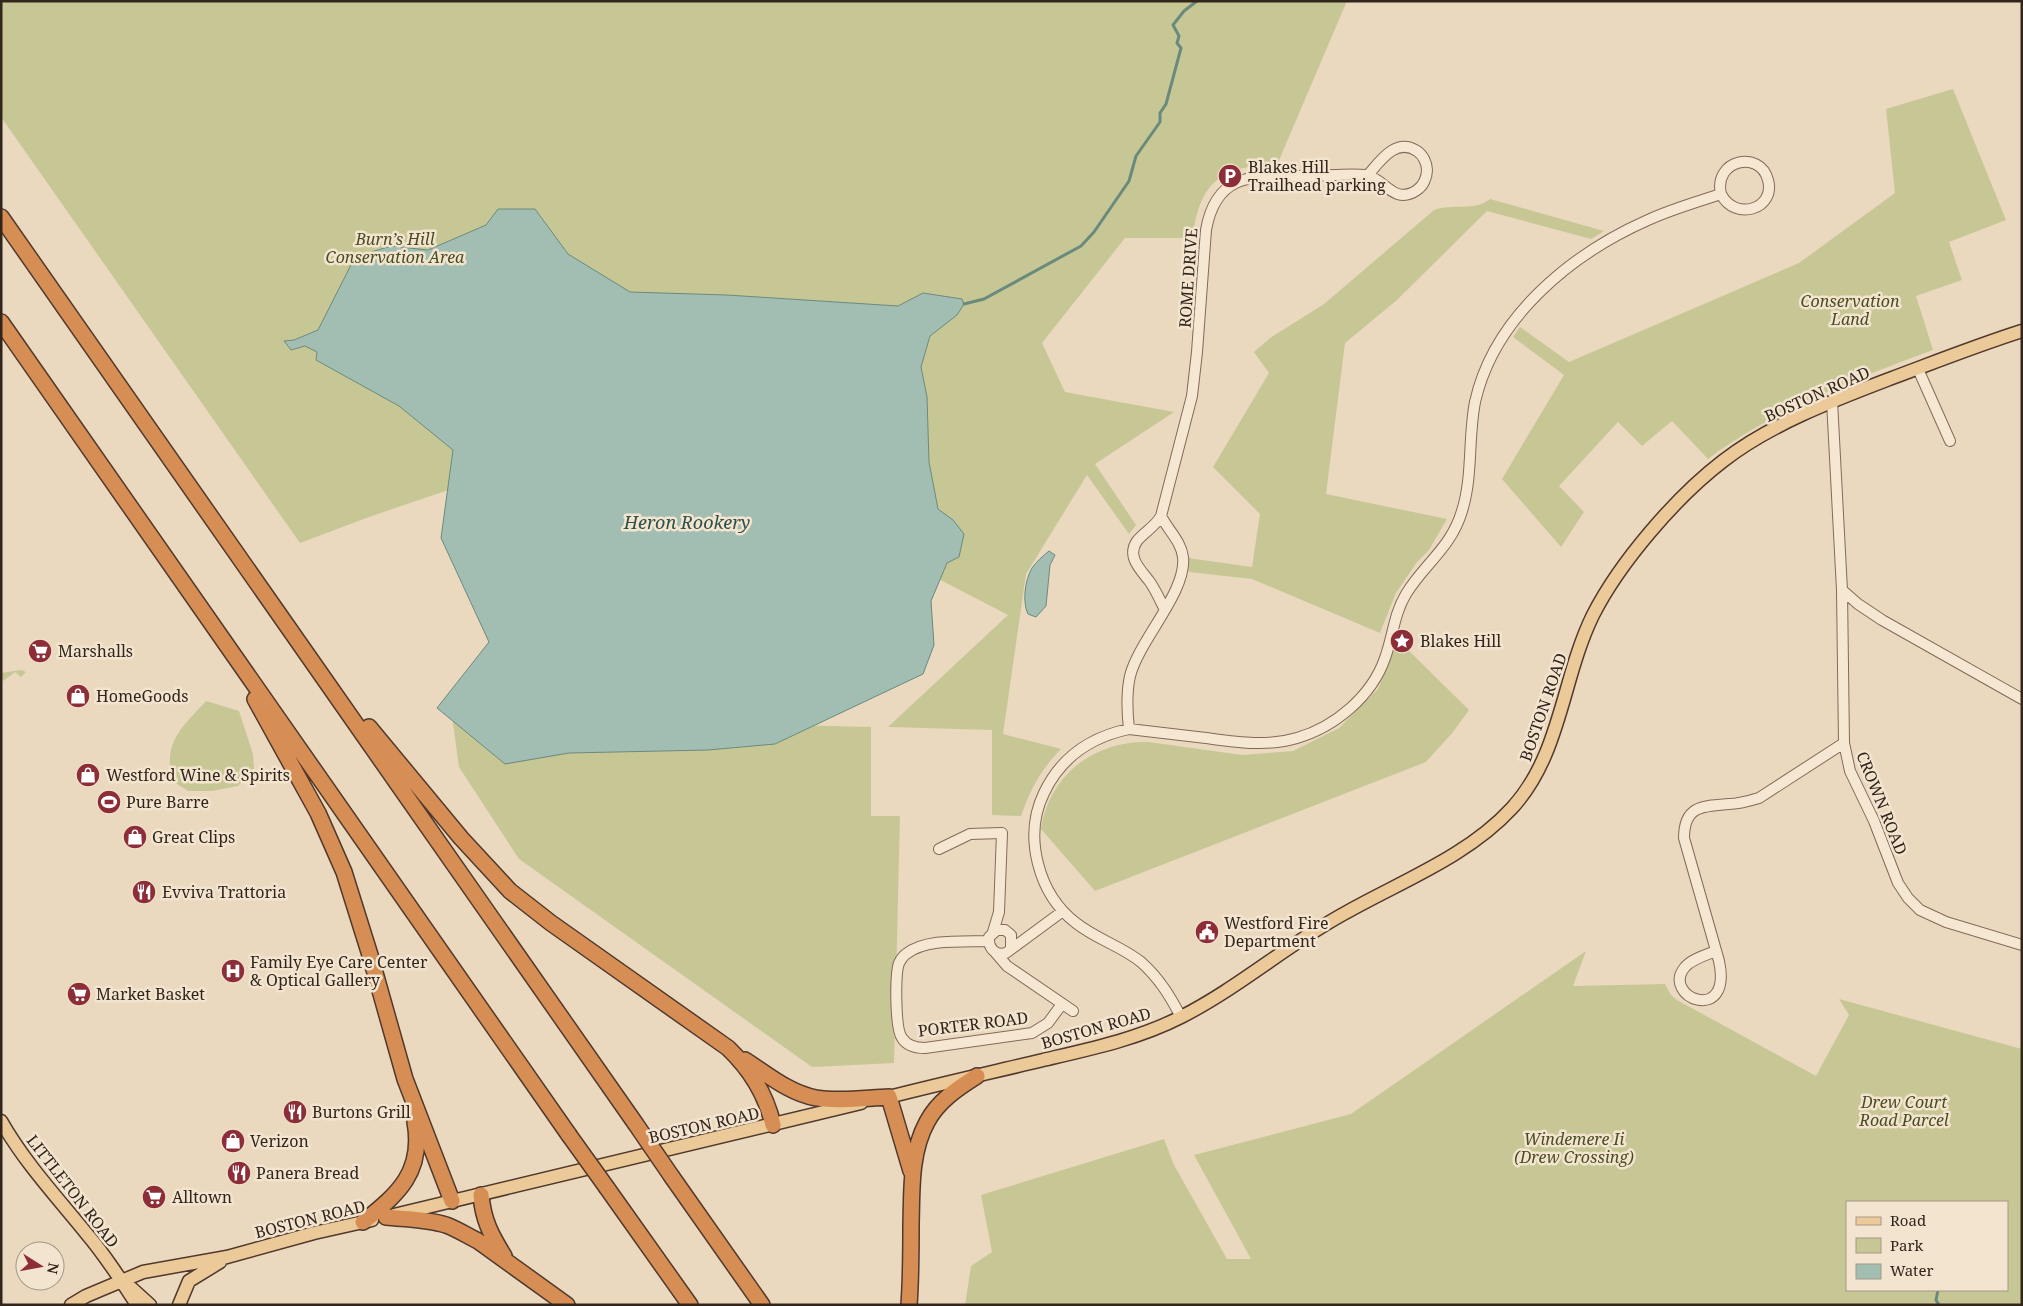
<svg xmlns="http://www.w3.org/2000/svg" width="2023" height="1306" font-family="'Noto Serif',serif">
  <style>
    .green { fill: #c7c795; fill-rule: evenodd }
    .water { fill: #a2bdb2; stroke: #6a8a7e }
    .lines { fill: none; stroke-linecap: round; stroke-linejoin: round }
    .stream { stroke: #6a8a7e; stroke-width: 3 }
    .minor-casing { stroke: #826a59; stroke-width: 12 }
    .major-casing { stroke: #50392d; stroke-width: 15 }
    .highway-casing { stroke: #50392d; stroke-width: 18 }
    .minor { stroke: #f6e7d2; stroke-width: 10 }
    .major { stroke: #ecc998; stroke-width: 12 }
    .highway { stroke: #d68e54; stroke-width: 15 }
    .highway-bridge-casing { stroke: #50392d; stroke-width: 18; stroke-linecap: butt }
    .highway-bridge { stroke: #d68e54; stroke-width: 15 }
    .labels { text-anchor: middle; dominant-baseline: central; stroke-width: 5; stroke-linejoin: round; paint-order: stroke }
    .poi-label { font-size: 16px; fill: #32251c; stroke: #f2e4ce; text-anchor: start }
    .park-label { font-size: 16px; font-style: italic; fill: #484e24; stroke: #f2e4ce }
    .street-label { font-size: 16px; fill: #32251c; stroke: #f2e4ce }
    .water-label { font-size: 18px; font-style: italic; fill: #2c514b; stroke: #f2e4ce }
  </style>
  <rect width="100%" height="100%" fill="#ead9bf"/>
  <path class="green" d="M1,1H1347L1277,165C1222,165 1199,182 1193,238H1125L1042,343L1065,392L1174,412L1095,464L1136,525L1129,534L1087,475L1026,574L1003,734L1061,749C1040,771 1031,788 1021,816L992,815V730L888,727L1008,615L763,488L783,376L369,517L300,543L1,117Z
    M1953,89L2006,220L1949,242L1962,280L1916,296L1933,350C1857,378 1773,410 1708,459L1672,421L1642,446L1618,422L1559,486L1584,512L1561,547L1502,479L1564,375L1513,337L1520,327L1569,362L1799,263L1895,193L1886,109Z
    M1490,199L1604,231L1591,239L1487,211L1397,300L1345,343L1326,494L1447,519L1429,550L1417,562L1396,593L1380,633L1252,579L1189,572L1188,558L1252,567L1260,514L1213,467L1269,373L1254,352L1270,338L1324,304L1434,210C1453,203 1473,212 1490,199Z
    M1398,640L1469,710L1453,732L1426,762L1095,891L1041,829C1049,775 1095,740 1149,742L1242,755L1293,751L1339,728L1378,689Z
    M21,670L26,672L21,677L15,672L3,681L1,673Z
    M206,701L239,711L253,754L254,768L238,786L212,791H188L174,782C172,774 169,766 170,758C171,734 191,718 206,701Z
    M452,716L871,727V816H900L894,1063L812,1067L519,859L459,767Z
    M1586,951L1573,986L1665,984L1671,995L1677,1000L1816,1076L1849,1015L1839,999L2022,1049V1305H965L971,1266L992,1252L981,1195L1164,1139L1174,1165L1227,1259H1251L1194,1155L1351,1114ZM1847,1202H2007V1290H1847Z"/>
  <path class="water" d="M498,209H535L568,254L630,292L727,295L898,306L923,293L962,299L964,304L957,315L930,336L921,367L927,397L929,462L938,509L953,520L964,534L959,557L947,563L931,601L934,645L923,674L775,744L708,750L569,753L505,764L437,708L489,642L441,538L453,450L399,406L316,360L317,352L305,346L291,350L284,341L294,340L318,330L355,257L391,246L428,250L486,225Z
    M1049,551L1055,555L1050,565L1046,606L1036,617L1028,614C1022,602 1025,580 1032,568C1036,562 1043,556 1049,551Z"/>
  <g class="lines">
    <path class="stream" d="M964,304L984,299L1081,246L1094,232L1129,181L1136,156L1160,122V113L1166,104L1181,48L1177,43L1179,36L1173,25L1184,11L1197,1
      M1938,1290L1936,1300L1939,1305"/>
    <g class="minor-casing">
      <path id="minor" d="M1918,369L1950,441
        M1832,401L1842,590L1844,743L1850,771L1874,821L1898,883L1908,898L1920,910L1946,922L2022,945
        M1842,590L1858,604L1882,620L2022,699
        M1165,610C1160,600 1156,591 1150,582C1141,570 1126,557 1137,541C1144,532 1155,527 1161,516L1192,396L1197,352L1206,230C1217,168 1259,177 1309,176C1327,176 1348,173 1366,175C1384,178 1394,206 1417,190C1423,186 1427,178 1427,170C1427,163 1423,155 1417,151C1396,137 1380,161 1368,175
        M1129,729C1127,711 1126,694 1130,676C1139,640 1187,592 1183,557C1181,541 1168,530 1161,516
        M939,849L970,834L1002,833L999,912L993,932
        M989,941C965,942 926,938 906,954C903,956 901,959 899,963C895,974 895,1029 902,1038C907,1046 916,1048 925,1048L1032,1033L1048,1023L1062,1004
        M1011,947V935L1005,930H997L989,937C988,948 995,956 1006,953L1063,911
        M1716,951C1706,955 1692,959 1685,967C1660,997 1733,1026 1719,961L1684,838C1684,806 1702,806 1729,804C1739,804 1749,801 1759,798L1844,743
        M995,952L1007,966L1073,1011
        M1181,1017C1170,996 1159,978 1141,962C1121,946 1096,939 1076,923C1038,894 1023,836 1044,793C1061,757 1091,737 1129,729C1155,732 1180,735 1206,738C1236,742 1267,747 1297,738C1335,727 1372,696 1385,658C1393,636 1394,614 1406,594C1425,563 1451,548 1462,511C1473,476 1468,438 1475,402C1494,317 1571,254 1648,220C1672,209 1697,202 1721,194C1713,160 1760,149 1768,180C1776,209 1735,222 1721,194"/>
    </g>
    <g class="major-casing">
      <path id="major" d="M881,1099C935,1085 989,1073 1043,1060C1090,1049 1138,1039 1181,1017C1240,987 1289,943 1347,912C1402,881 1468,856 1512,808C1561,755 1562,678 1593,615C1620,562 1676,497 1723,461C1770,424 1837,399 1892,378C1935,362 1978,345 2022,331
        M1,1121C25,1163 56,1196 86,1233C105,1255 121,1280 137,1305
        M394,1215L861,1103
        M128,1285L150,1305
        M71,1305L86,1296L143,1272L227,1257L314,1233L372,1220
        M179,1305L189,1281L220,1262"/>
    </g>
    <g class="highway-casing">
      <path id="highway" d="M1,217L635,1123
        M1,322L569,1135
        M255,699L318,813L344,872L370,955L405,1079L452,1201
        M369,727L461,838L510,891L551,923L728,1048C751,1070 766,1094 773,1125
        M745,1060C767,1074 789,1093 816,1098C840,1102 865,1098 889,1097L911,1171
        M672,1177L762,1305
        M607,1188L690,1305
        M481,1195C483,1220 491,1235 504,1256
        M386,1217C406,1219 427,1219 446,1225C457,1229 468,1236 478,1241L567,1305
        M363,1222C398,1194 424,1172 415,1122
        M909,1305C911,1278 911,1251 911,1224C912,1191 910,1153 927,1122C938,1101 958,1088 977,1076"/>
    </g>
    <use href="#minor" class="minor"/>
    <use href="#major" class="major"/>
    <use href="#highway" class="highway"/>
    <g class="highway-bridge-casing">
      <path id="highway-bridge" d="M635,1123L672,1177
        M569,1135L607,1188"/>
    </g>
    <use href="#highway-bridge" class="highway-bridge"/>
  </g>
  <defs>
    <g id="parking-disc" transform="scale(1.25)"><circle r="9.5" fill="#8d2d38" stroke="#f2e4ce"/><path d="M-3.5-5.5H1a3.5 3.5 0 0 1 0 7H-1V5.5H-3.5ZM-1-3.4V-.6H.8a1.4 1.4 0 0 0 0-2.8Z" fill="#fff"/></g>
    <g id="sight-disc" transform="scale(1.25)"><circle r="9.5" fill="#8d2d38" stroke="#f2e4ce"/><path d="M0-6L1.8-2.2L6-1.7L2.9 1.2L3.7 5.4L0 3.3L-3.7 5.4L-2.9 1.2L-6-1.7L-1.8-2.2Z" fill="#fff"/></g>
    <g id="supermarket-disc" transform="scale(1.25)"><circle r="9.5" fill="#8d2d38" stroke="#f2e4ce"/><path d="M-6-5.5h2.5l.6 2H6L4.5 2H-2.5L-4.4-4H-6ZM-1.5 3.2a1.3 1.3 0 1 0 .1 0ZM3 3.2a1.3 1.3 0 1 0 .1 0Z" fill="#fff"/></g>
    <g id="shop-disc" transform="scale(1.25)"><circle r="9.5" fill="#8d2d38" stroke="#f2e4ce"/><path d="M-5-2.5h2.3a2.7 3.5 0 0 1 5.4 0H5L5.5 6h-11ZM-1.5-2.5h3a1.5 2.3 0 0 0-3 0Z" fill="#fff"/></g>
    <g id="stadium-disc" transform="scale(1.25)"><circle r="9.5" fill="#8d2d38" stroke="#f2e4ce"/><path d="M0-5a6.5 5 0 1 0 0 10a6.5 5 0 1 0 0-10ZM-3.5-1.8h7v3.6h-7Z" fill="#fff"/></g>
    <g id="restaurant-disc" transform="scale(1.25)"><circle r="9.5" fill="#8d2d38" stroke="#f2e4ce"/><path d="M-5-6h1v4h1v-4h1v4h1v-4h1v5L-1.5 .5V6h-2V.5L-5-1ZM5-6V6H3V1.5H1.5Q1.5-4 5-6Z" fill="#fff"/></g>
    <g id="civic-disc" transform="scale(1.25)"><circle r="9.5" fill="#8d2d38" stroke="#f2e4ce"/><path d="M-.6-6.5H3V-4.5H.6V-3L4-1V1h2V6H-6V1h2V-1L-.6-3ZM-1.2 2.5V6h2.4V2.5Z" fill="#fff"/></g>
    <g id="hospital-disc" transform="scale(1.25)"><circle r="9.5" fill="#8d2d38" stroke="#f2e4ce"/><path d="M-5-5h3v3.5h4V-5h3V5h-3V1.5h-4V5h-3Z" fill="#fff"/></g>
  </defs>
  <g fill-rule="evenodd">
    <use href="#parking-disc" x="1230" y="176"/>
    <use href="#sight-disc" x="1402" y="641"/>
    <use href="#supermarket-disc" x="40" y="651"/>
    <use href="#shop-disc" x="78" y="696"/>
    <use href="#shop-disc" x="88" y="775"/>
    <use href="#stadium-disc" x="109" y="802"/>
    <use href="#shop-disc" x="135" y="837"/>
    <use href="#restaurant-disc" x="144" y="892"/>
    <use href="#civic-disc" x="1207" y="932"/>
    <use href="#hospital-disc" x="233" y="971"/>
    <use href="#supermarket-disc" x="79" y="994"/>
    <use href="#restaurant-disc" x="295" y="1112"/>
    <use href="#shop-disc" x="233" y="1141"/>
    <use href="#restaurant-disc" x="239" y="1173"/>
    <use href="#supermarket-disc" x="154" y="1197"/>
  </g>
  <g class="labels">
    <g class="poi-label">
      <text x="1248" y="167">Blakes Hill<tspan x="1248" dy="18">Trailhead parking</tspan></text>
      <text x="1420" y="641">Blakes Hill</text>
      <text x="58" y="651">Marshalls</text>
      <text x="96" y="696">HomeGoods</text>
      <text x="106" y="775">Westford Wine &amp; Spirits</text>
      <text x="126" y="802">Pure Barre</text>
      <text x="152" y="837">Great Clips</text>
      <text x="162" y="892">Evviva Trattoria</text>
      <text x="1224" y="923">Westford Fire<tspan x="1224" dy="18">Department</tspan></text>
      <text x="250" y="962">Family Eye Care Center<tspan x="250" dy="18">&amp; Optical Gallery</tspan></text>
      <text x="96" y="994">Market Basket</text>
      <text x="312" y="1112">Burtons Grill</text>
      <text x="250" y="1141">Verizon</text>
      <text x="256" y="1173">Panera Bread</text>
      <text x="172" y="1197">Alltown</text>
    </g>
    <g class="park-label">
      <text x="395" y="239">Burn’s Hill<tspan x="395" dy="18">Conservation Area</tspan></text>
      <text x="1850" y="301">Conservation<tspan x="1850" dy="18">Land</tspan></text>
      <text x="1904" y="1102">Drew Court<tspan x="1904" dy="18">Road Parcel</tspan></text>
      <text x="1574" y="1139">Windemere Ii<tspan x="1574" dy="18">(Drew Crossing)</tspan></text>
    </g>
    <g class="street-label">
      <text transform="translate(1188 278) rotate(-86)">ROME DRIVE</text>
      <text transform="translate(1817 394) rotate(-24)">BOSTON ROAD</text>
      <text transform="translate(1543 707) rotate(-71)">BOSTON ROAD</text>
      <text transform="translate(1882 803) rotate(68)">CROWN ROAD</text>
      <text transform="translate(973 1024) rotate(-7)">PORTER ROAD</text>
      <text transform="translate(1096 1028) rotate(-16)">BOSTON ROAD</text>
      <text transform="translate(704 1125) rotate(-13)">BOSTON ROAD</text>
      <text transform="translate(73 1191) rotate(52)">LITTLETON ROAD</text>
      <text transform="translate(310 1219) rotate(-14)">BOSTON ROAD</text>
    </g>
    <g class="water-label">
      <text x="687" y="522">Heron Rookery</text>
    </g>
  </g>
  <rect width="2023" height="1306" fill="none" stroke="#32251c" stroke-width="5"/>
  <rect x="1846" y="1201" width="162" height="90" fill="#f2e4ce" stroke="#a59887"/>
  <rect x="1856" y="1217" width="25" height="8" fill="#ecc998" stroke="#a59887"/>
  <text x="1890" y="1226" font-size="15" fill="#32251c">Road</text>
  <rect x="1856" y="1238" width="25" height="15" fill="#c7c795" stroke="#a59887"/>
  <text x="1890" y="1251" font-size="15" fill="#32251c">Park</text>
  <rect x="1856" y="1264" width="25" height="15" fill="#a2bdb2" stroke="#a59887"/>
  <text x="1890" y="1276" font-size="15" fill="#32251c">Water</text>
  <g transform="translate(40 1266) rotate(101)"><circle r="24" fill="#f2e4ce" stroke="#a59887"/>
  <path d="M0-4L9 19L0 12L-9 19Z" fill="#8d2d38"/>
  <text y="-8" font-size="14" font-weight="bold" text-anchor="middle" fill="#32251c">N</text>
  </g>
</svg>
